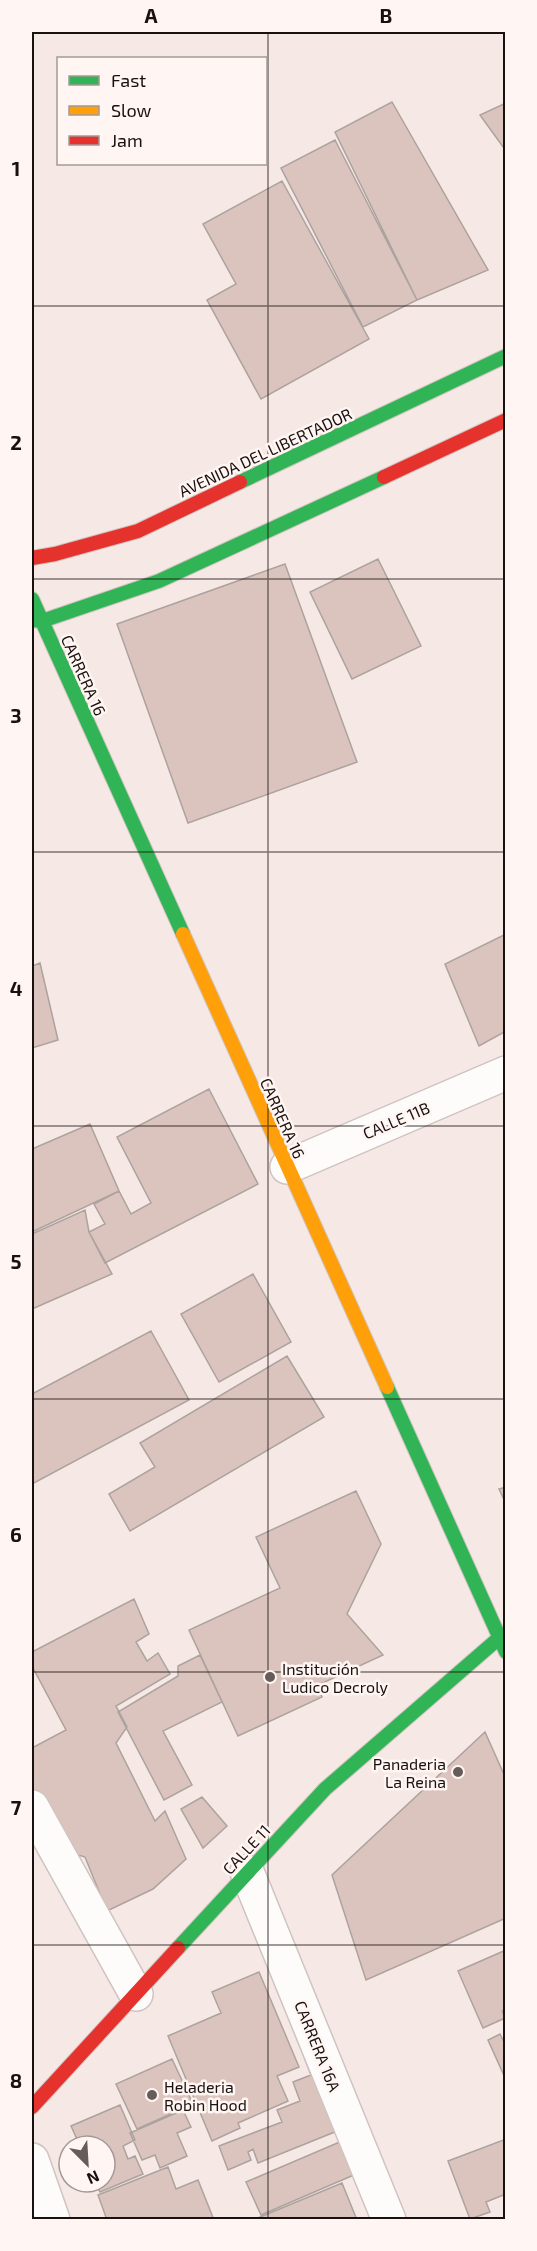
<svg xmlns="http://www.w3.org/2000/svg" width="537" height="2251" font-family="'Exo 2',sans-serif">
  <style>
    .building { fill: #dcc4be; stroke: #aca29f; stroke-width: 1.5 }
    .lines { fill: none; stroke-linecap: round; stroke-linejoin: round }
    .street-casing { stroke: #cfc4c1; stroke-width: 36 }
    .fast-casing { stroke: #cfc4c1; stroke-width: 16 }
    .slow-casing { stroke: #cfc4c1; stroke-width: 16 }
    .jam-casing { stroke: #cfc4c1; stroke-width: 16 }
    .street { stroke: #fefcfb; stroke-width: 33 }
    .fast { stroke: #30b455; stroke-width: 14 }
    .slow { stroke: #ff9f0a; stroke-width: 14 }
    .jam { stroke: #e5322d; stroke-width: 14 }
    .grid { fill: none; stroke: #19110f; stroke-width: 1.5; stroke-opacity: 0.55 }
    .poi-dot { fill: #665c5a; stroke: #fff5f2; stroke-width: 2 }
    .labels { text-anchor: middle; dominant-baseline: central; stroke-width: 5; stroke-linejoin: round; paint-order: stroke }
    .street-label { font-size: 16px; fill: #19110f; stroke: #fff5f2 }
    .poi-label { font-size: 16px; fill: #19110f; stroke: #fff5f2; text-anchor: start }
    .neatline { fill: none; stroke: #19110f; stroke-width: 2 }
    .grid-label { font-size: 20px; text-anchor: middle; font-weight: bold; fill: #19110f }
  </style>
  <rect width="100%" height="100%" fill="#f6e8e4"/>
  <path class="building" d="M392,102L488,270L417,300L335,132Z
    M506,103V151L480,115Z
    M335,140L417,300L363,327L281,168Z
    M282,181L369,339L261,399L207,300L236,284L203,224Z
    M378,559L421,646L352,679L310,592Z
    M285,564L357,762L188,823L117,624Z
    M506,934V1031L479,1046L445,964Z
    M40,963L58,1040L32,1048V966Z
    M209,1089L258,1184L105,1263L89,1232L105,1224L94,1204L119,1191L131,1214L151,1203L117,1137Z
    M90,1124L119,1191L32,1232V1149Z
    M85,1210L89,1232L112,1274L32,1309V1234Z
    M253,1274L291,1342L219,1382L181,1314Z
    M151,1331L189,1400L32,1484V1394Z
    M287,1356L324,1417L130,1531L109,1494L155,1467L140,1443Z
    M506,1487V1504L499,1489Z
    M356,1491L381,1544L347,1614L383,1655L316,1686L322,1697L238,1736L189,1630L280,1588L256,1537Z
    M134,1599L149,1634L136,1642L147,1661L158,1653L170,1674L116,1706L127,1727L116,1743L155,1821L165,1811L186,1859L153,1889L107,1911L85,1857L62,1850L32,1786V1748L66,1730L32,1666V1652Z
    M200,1655L222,1702L163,1731L192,1785L164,1800L118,1712L178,1676V1666Z
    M485,1732L506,1779V1918L366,1980L332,1875Z
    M202,1797L227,1826L203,1848L181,1809Z
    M506,1950V2009L502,2011L505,2018L483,2028L458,1971Z
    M259,1972L299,2067L277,2076L288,2101L238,2123L240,2128L212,2141L168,2036L221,2013L212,1992Z
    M500,2034L506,2046V2080L488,2040Z
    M296,2036L347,2127L258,2163L253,2149L248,2152L251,2160L228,2170L219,2146L282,2122L277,2110L300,2101L293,2082L311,2075Z
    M172,2059L193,2104L137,2129L116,2084Z
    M120,2105L135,2140L123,2146L128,2159L135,2156L143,2174L100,2192L95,2182H105V2146H80L71,2126Z
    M183,2110L191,2127L177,2133L187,2156L160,2168L155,2155L142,2160L130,2133Z
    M349,2138L363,2171L261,2215L246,2182Z
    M506,2139V2194L486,2202L490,2212L470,2219L448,2161Z
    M168,2167L176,2189L198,2180L214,2220H107L98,2195Z
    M342,2183L357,2220H253Z"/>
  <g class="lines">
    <g class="street-casing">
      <path id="street" d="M287,1167L506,1073
        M32,1807L136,1994
        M247,1872L389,2220
        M32,2160L53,2220"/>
    </g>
    <g class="fast-casing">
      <path id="fast" d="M240,482L506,356
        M32,599L183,934
        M32,620L42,621L159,581L384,477
        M387,1387L506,1652
        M178,1948L325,1789L499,1638L506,1635"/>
    </g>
    <g class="slow-casing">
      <path id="slow" d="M183,934L387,1387"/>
    </g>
    <g class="jam-casing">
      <path id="jam" d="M384,477L506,420
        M32,558L55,554L138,531L240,482
        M32,2107L178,1948"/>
    </g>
    <use href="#street" class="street"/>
    <use href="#fast" class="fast"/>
    <use href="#slow" class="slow"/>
    <use href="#jam" class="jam"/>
  </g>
  <path class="grid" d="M268,32V2220M32,306H506M32,579H506M32,852H506M32,1126H506M32,1399H506M32,1672H506M32,1945H506"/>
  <g class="poi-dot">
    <circle cx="270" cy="1677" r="6"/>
    <circle cx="458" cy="1772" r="6"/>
    <circle cx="152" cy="2095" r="6"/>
  </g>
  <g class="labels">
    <g class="street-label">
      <text transform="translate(265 452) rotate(-25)">AVENIDA DEL LIBERTADOR</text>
      <text transform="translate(84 675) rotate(66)">CARRERA 16</text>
      <text transform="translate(283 1118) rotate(66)">CARRERA 16</text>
      <text transform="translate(396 1120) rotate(-23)">CALLE 11B</text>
      <text transform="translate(246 1849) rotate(-47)">CALLE 11</text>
      <text transform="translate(318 2046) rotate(68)">CARRERA 16A</text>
    </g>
    <g class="poi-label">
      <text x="282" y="1668">Institución<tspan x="282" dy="18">Ludico Decroly</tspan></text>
      <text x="446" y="1763" text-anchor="end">Panaderia<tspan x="446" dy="18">La Reina</tspan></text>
      <text x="164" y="2086">Heladeria<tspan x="164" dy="18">Robin Hood</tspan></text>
    </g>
  </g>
  <rect width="537" height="2251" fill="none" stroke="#fff5f2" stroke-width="66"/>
  <rect x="57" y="57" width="210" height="108" fill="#fff5f2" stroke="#a39a97" stroke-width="1.5"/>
  <rect x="69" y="76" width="30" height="9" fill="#30b455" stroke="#a39a97" stroke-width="1.5"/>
  <text x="111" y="87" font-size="18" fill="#19110f">Fast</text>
  <rect x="69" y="106" width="30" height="9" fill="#ff9f0a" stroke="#a39a97" stroke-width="1.5"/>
  <text x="111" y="117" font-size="18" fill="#19110f">Slow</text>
  <rect x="69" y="136" width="30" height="9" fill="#e5322d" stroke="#a39a97" stroke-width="1.5"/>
  <text x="111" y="147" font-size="18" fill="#19110f">Jam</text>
  <g transform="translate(87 2164) rotate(156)"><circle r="28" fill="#fff5f2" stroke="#a39a97" stroke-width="1.5"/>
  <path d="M0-4.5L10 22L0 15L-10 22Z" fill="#665c5a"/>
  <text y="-9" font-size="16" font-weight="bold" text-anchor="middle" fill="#19110f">N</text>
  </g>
  <rect x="33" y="33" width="471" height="2185" class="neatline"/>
  <g class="grid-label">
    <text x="151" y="23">A</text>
    <text x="386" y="23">B</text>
    <text x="16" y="176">1</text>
    <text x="16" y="450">2</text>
    <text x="16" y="723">3</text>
    <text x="16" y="996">4</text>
    <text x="16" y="1269">5</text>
    <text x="16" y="1542">6</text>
    <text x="16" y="1815">7</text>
    <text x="16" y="2088">8</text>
  </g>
</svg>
